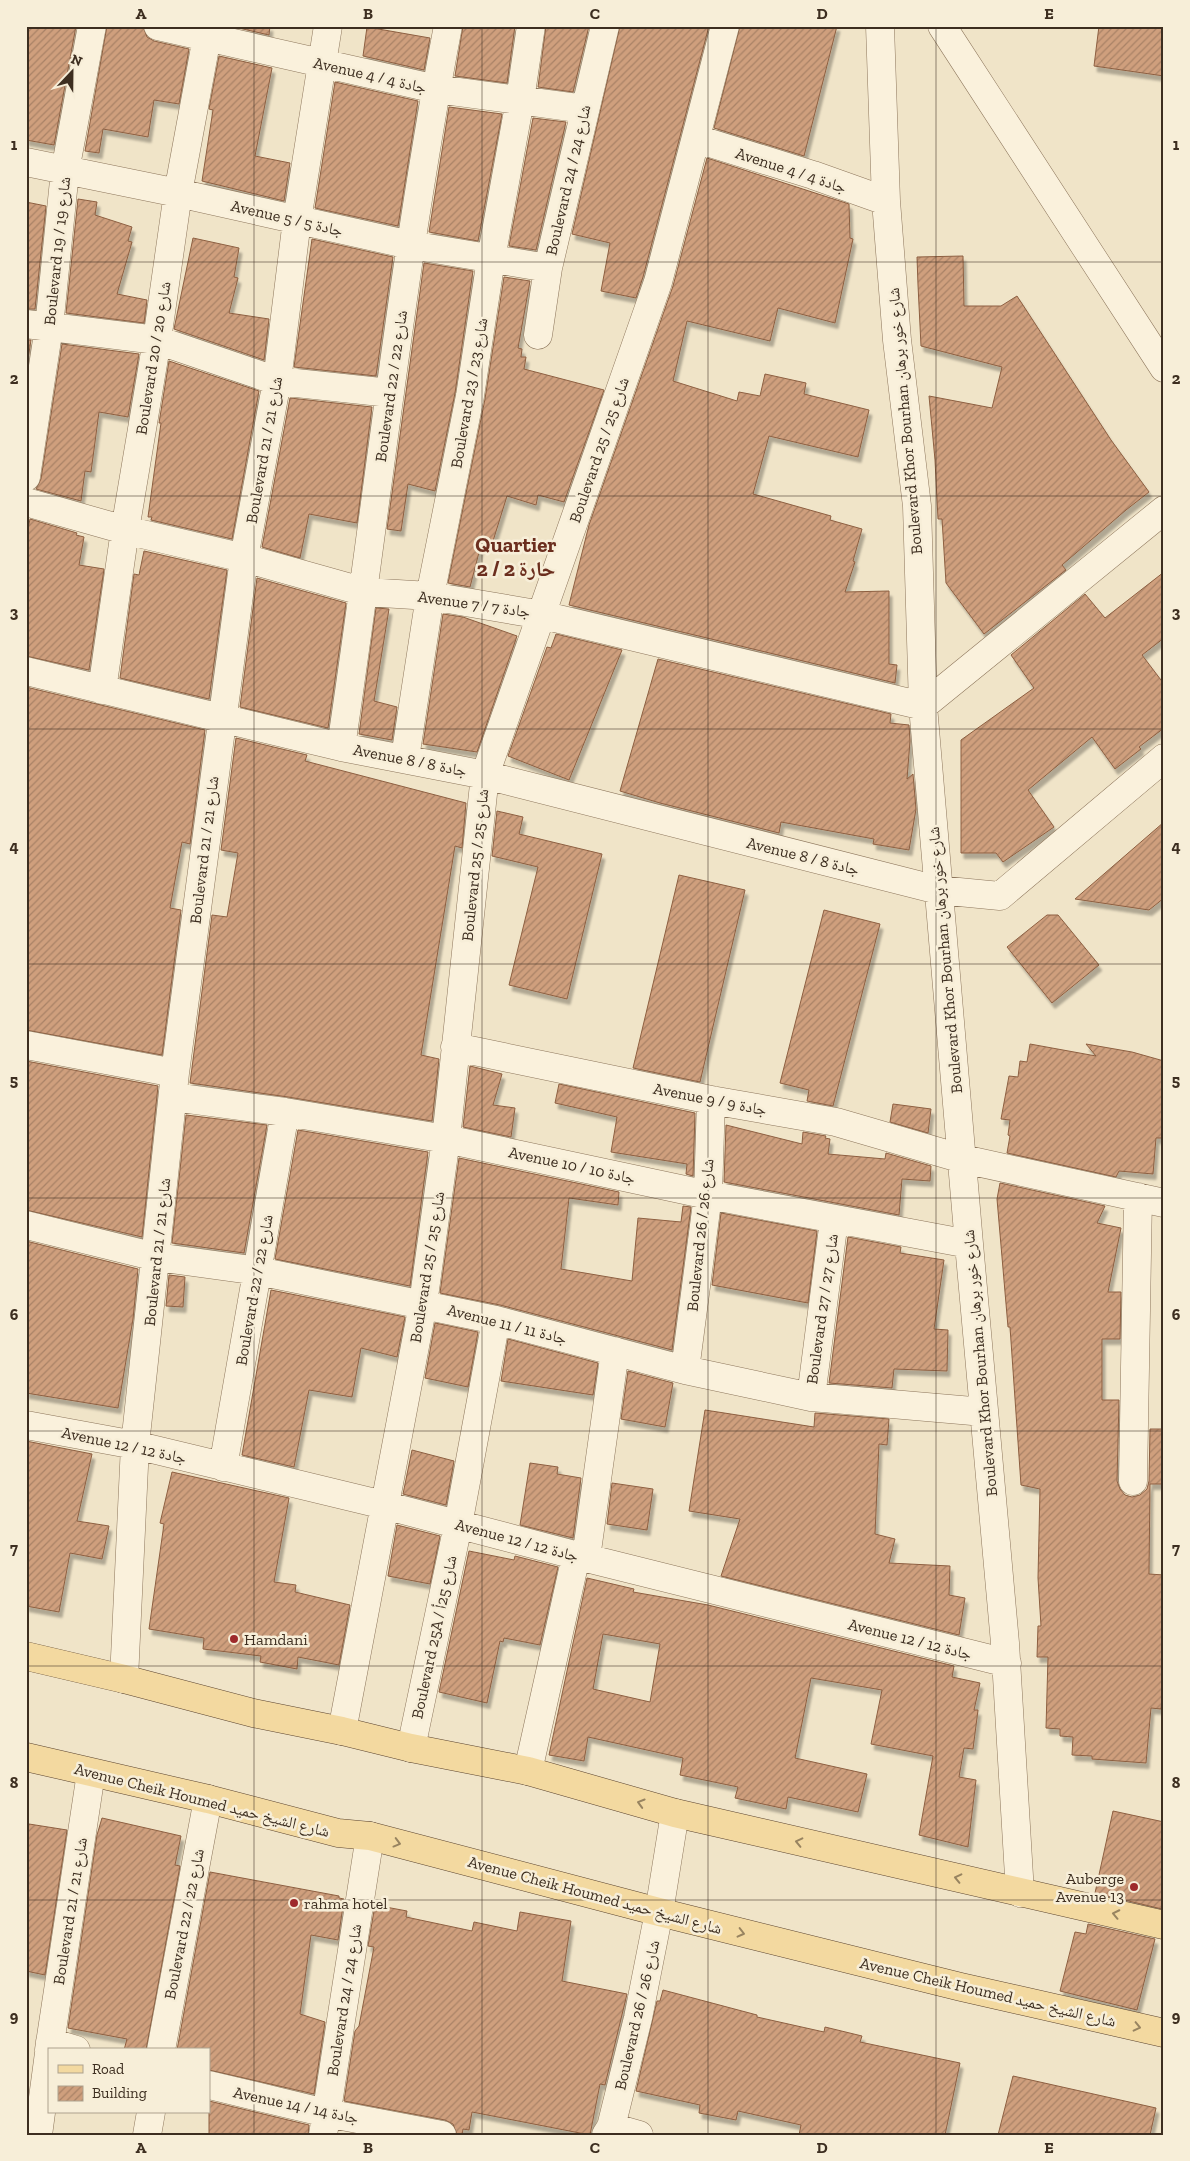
<svg xmlns="http://www.w3.org/2000/svg" width="1190" height="2161" font-family="'Zilla Slab','Noto Naskh Arabic',serif">
  <style>
    .building { fill: url(#building-hatch); stroke: #8d5f41; fill-rule: evenodd; filter: url(#shadow) }
    .lines { fill: none; stroke-linecap: round; stroke-linejoin: round }
    .minor-casing { stroke: #8d765c; stroke-width: 29 }
    .major-casing { stroke: #5b4430; stroke-width: 29 }
    .minor { stroke: #faf1dc; stroke-width: 28 }
    .major { stroke: #f3d9a0; stroke-width: 28 }
    .oneway { stroke: #988460 }
    .grid { fill: none; stroke: #3d2e20; stroke-width: 1; stroke-opacity: 0.55 }
    .poi-dot { fill: #9e2a2b; stroke: #f7eed8; stroke-width: 2 }
    .labels { text-anchor: middle; dominant-baseline: central; stroke-width: 5; stroke-linejoin: round; paint-order: stroke }
    .street-label { font-size: 16px; fill: #3d2e20; stroke: #f7eed8 }
    .poi-label { font-size: 16px; fill: #3d2e20; stroke: #f7eed8; text-anchor: start }
    .district-label { font-size: 21px; font-weight: bold; fill: #6b2e1e; stroke: #f7eed8 }
    .neatline { fill: none; stroke: #3d2e20; stroke-width: 2 }
    .grid-label { font-size: 16px; text-anchor: middle; font-weight: bold; fill: #3d2e20 }
  </style>
  <defs>
    <pattern id="building-hatch" width="6" height="6" patternUnits="userSpaceOnUse" patternTransform="scale(1.25)"><rect width="6" height="6" fill="#cf9f7d"/><path d="M-1 1l2-2M0 6l6-6M5 7l2-2" fill="none" stroke="#a98266"/></pattern>
    <filter id="shadow"><feDropShadow dx="3" dy="5.5" stdDeviation="1" flood-color="#0004"/></filter>
  </defs>
  <rect width="100%" height="100%" fill="#f0e4c8"/>
  <path class="building" d="M26,26H76L54,145L26,140Z
    M107,26H143L147,37L154,41L189,49L179,104L154,100L148,137L103,129L99,153L85,151Z
    M230,26H270L269,35Z
    M463,26H515L507,83L455,76Z
    M546,26H589L573,92L538,87Z
    M620,26H709L643,277L636,298L601,291L610,243L572,234Z
    M740,26H837L804,156L714,128Z
    M1099,26H1164V76L1094,66Z
    M367,27L430,38L424,70L363,56Z
    M219,56L272,68L255,156L290,163L284,201L202,181L213,110L209,109Z
    M335,82L418,101L398,226L315,208Z
    M449,107L502,114L478,241L429,232Z
    M533,118L566,122L536,250L509,246Z
    M707,158L849,204L850,238L853,239L835,323L778,308L770,341L687,321L673,381L737,401L739,392L760,396L765,374L806,383L804,394L869,410L858,457L769,436L753,494L831,516L830,520L862,529L853,561L855,562L845,592L889,591V664L897,665L895,683L569,605L589,525L673,286Z
    M78,199L97,202L95,215L132,227L128,241L132,242L117,294L147,300L144,323L66,313Z
    M26,202L46,206L35,309H26Z
    M193,238L239,248L234,277L238,278L229,313L269,319L264,360L174,329Z
    M312,239L393,257L376,376L294,367Z
    M963,256L964,306H1001L1017,296L1111,440L1149,492L1126,510L1062,565L1066,570L984,634L946,583L942,519H938L935,460L929,396L992,408L1002,367L921,346L918,285L917,257Z
    M424,263L473,271L455,393L435,491L408,484L401,531L387,529Z
    M504,277L530,281L518,348L522,349L521,357H526L524,369L604,390L564,502L538,495L536,505L507,496L493,541L483,537L470,587L448,583L485,399Z
    M26,340H31L26,372Z
    M62,344L139,354L128,417L99,412L91,472L85,471L81,501L36,489L41,479Z
    M169,361L259,391L232,539L151,520L152,517H148L161,423H159Z
    M290,398L372,407L357,523L309,514L300,558L262,547Z
    M30,519L77,533L76,535L84,537L79,565L104,569L89,670L26,656V538Z
    M144,551L227,570L209,699L120,678L134,574L139,575Z
    M1164,572V638L1142,655L1164,684V728L1139,747L1141,749L1115,769L1092,737L1028,790L1054,827L1003,862L996,853H961V740L1034,688L1011,655L1085,594L1105,618Z
    M257,578L346,603L328,728L240,707Z
    M376,608L389,609L374,701L397,707L392,740L359,734Z
    M443,614L463,617L517,636L477,752L423,744Z
    M556,634L622,650L569,780L508,756L547,647L551,648Z
    M658,659L891,714L890,723L909,725L910,741L907,779L913,774L916,809L909,850L873,844L874,839L781,822L779,833L660,803L620,791Z
    M26,687L205,730L190,844L182,842L170,908L181,910L162,1055L26,1030Z
    M236,738L307,755L305,761L466,803L462,848L455,846L421,1055L439,1059L432,1121L288,1097L190,1083L212,915L227,917L238,853L221,850Z
    M497,811L523,817L519,834L602,854L567,999L509,985L538,867L492,856Z
    M1164,822V898L1149,910L1075,899Z
    M679,875L745,890L700,1082L633,1068Z
    M824,910L880,924L833,1106L807,1101L809,1090L780,1083Z
    M1047,915H1058L1099,965L1052,1003L1007,947Z
    M1030,1044L1096,1056L1086,1044L1132,1052L1164,1061V1138H1156L1153,1174L1119,1171L1116,1177L1007,1153L1010,1136L1008,1135L1010,1120L1001,1119L1009,1076L1018,1077L1020,1061L1027,1062Z
    M26,1061L158,1086L142,1237L26,1210Z
    M470,1066L502,1074L493,1105L515,1108L511,1137L463,1127Z
    M559,1084L695,1113L693,1176L686,1174L687,1164L611,1152L617,1117L555,1103Z
    M893,1104L931,1109L928,1133L890,1122Z
    M186,1115L267,1125L244,1253L172,1243Z
    M726,1125L802,1144L803,1132L826,1136L825,1138L830,1139L828,1154L885,1159L886,1153L931,1166L930,1181L902,1179L899,1215L724,1182Z
    M298,1130L428,1152L410,1286L275,1259Z
    M459,1158L619,1192L618,1205L569,1198L561,1269L632,1281L638,1218L681,1222L683,1206L691,1207L672,1350L500,1305L440,1293Z
    M1000,1183L1105,1206L1097,1223L1121,1228L1108,1292H1121L1120,1339H1102V1400H1119L1117,1481L1120,1489L1125,1495L1132,1497L1140,1495L1147,1489L1149,1481L1150,1429H1164V1484H1150L1149,1574L1164,1575V1684L1161,1709L1151,1708L1146,1763L1092,1759V1756L1072,1755L1073,1737L1060,1736V1729L1046,1728L1048,1657H1037L1038,1626H1041L1038,1578L1040,1489L1021,1485L1010,1327H1008L997,1199Z
    M721,1213L817,1231L808,1303L712,1285Z
    M848,1237L901,1247L900,1253L944,1260L934,1329L948,1330L947,1371L894,1369L892,1388L829,1383Z
    M26,1241L138,1269L133,1319L118,1408L26,1393Z
    M169,1275L185,1277L183,1307L166,1306Z
    M271,1290L405,1317L397,1357L361,1348L352,1397L309,1390L294,1467L242,1455Z
    M435,1323L478,1332L468,1387L425,1378Z
    M508,1339L598,1363L593,1395L501,1381Z
    M628,1371L673,1383L665,1427L621,1419Z
    M705,1410L814,1427L815,1413L889,1419L887,1445L879,1444L875,1534L895,1539L889,1563L950,1566L949,1595L965,1598L959,1635L721,1576L740,1519L689,1511Z
    M26,1441L92,1454L77,1521L109,1526L102,1559L70,1553L59,1612L26,1606Z
    M412,1450L454,1461L446,1505L403,1494Z
    M530,1463L558,1467L557,1474L581,1478L573,1538L520,1525Z
    M172,1472L289,1498L274,1582L296,1585L295,1592L350,1605L339,1665L298,1657L297,1669L260,1662L261,1656L203,1649L204,1638L149,1629L164,1524L160,1523Z
    M612,1483L653,1489L647,1530L607,1524Z
    M397,1525L440,1536L430,1584L388,1576Z
    M469,1551L514,1560L515,1556L558,1567L540,1645L504,1638L503,1642L500,1641L487,1703L439,1692Z
    M587,1578L634,1589L633,1592L708,1605L954,1666L952,1677L980,1683L974,1710H978L973,1749L964,1748L959,1777L976,1780L968,1847L919,1835L933,1756L871,1744L882,1690L811,1678L795,1758L867,1774L858,1812L788,1797L786,1809L735,1798L738,1787L680,1775L683,1758L588,1737L584,1761L549,1755ZM603,1634L660,1644L650,1702L593,1689Z
    M1113,1811L1164,1822V1902L1162,1909L1095,1893Z
    M102,1818L181,1836L175,1865L180,1866L146,2050H124L127,2039L68,2028L97,1835Z
    M29,1824L67,1830L45,1975L26,1971V1839Z
    M210,1872L339,1896V1898L344,1899L338,1940L311,1935L300,2014L325,2022L314,2094L209,2070V2050H177Z
    M375,1905L407,1911L406,1917L472,1931L474,1922L517,1931L520,1912L571,1921L562,1981L627,1994L605,2085L600,2084L590,2135L472,2112L469,2130L463,2129L462,2135H457L453,2124L445,2120L344,2101L355,2031L359,2026L374,1947L368,1946Z
    M1088,1924L1155,1939L1137,2010L1060,1991L1075,1932L1086,1934Z
    M663,1990L757,2015V2017L824,2032L825,2027L862,2036L860,2042L960,2063L945,2135H799L801,2125L738,2111L736,2120L699,2113L700,2105L636,2091L657,2001H660Z
    M1013,2076L1156,2108L1150,2135H998Z
    M209,2101L309,2125L308,2135H209Z"/>
  <g class="lines">
    <g class="minor-casing">
      <path id="minor" d="M158,26L436,89L585,109
        M880,26L886,201L897,340L917,506L923,706L969,1244L1005,1643L1020,1893
        M942,26L1164,368
        M697,139L813,175L886,201
        M26,162L178,193L410,245L548,268
        M26,324L157,340L277,381L390,393
        M538,335L548,268L605,26
        M26,477L49,327L65,171L92,26
        M26,502L125,530L244,558L365,592L430,596L542,615L923,706L1164,510
        M26,671L341,747L485,775L938,890L1000,896L1164,758
        M102,690L125,530L157,340L178,193L209,26
        M341,747C377,507 402,265 448,26
        M405,758L430,596L470,396L491,259L520,100L531,26
        M26,1045L175,1073
        M455,1047L711,1100L836,1122L963,1159L1164,1203
        M173,1097L285,1112L446,1139L708,1195L969,1244
        M26,1225L156,1257L258,1271L496,1320L685,1370L811,1397L984,1412
        M685,1370L708,1195L711,1100
        M811,1397L834,1220
        M26,1425L135,1445L384,1505L586,1558L1007,1663
        M223,1467L285,1112
        M1133,1481L1138,1197
        M586,1558L615,1351
        M124,1679L135,1445L175,1073L244,558L277,381L297,220L328,26
        M342,1731L423,1304L446,1139L485,775L658,282L725,26
        M411,1748L458,1525L496,1320
        M528,1771L576,1556
        M50,2042L76,2050
        M49,2050L91,1773
        M161,2050L208,1799
        M209,2085L326,2113L442,2135
        M611,2127L639,2135
        M38,2135L49,2053
        M147,2135L151,2112
        M323,2135L370,1836
        M606,2135L611,2127L638,2018L659,1912L675,1813"/>
    </g>
    <g class="major-casing">
      <path id="major" d="M26,1656L124,1679L253,1713L342,1731L411,1748L528,1771L675,1813L1164,1925
        M26,1757L208,1799L338,1833L370,1836L659,1912L961,1987L1164,2033"/>
    </g>
    <use href="#minor" class="minor"/>
    <use href="#major" class="major"/>
  </g>
  <defs><path id="oneway-chevron" d="M-2-3.5L2.5 0L-2 3.5" fill="none" stroke-width="1.6" stroke-linecap="round" stroke-linejoin="round" transform="scale(1.25)"/></defs>
  <g class="oneway">
    <use href="#oneway-chevron" transform="translate(641 1803) rotate(-164)"/>
    <use href="#oneway-chevron" transform="translate(799 1842) rotate(-167)"/>
    <use href="#oneway-chevron" transform="translate(397 1843) rotate(15)"/>
    <use href="#oneway-chevron" transform="translate(958 1878) rotate(-167)"/>
    <use href="#oneway-chevron" transform="translate(1116 1914) rotate(-168)"/>
    <use href="#oneway-chevron" transform="translate(741 1933) rotate(14)"/>
    <use href="#oneway-chevron" transform="translate(1137 2027) rotate(13)"/>
  </g>
  <path class="grid" d="M254,26V2135M482,26V2135M708,26V2135M936,26V2135M26,262H1164M26,496H1164M26,729H1164M26,964H1164M26,1198H1164M26,1431H1164M26,1666H1164M26,1900H1164"/>
  <g class="poi-dot">
    <circle cx="234" cy="1639" r="5"/>
    <circle cx="1134" cy="1887" r="5"/>
    <circle cx="294" cy="1903" r="5"/>
  </g>
  <g class="labels">
    <g class="street-label">
      <text transform="translate(370 75) rotate(13)">Avenue 4 / جادة 4</text>
      <text transform="translate(791 170) rotate(18)">Avenue 4 / جادة 4</text>
      <text transform="translate(568 180) rotate(-77)">Boulevard 24 / شارع 24</text>
      <text transform="translate(287 218) rotate(13)">Avenue 5 / جادة 5</text>
      <text transform="translate(57 251) rotate(-84)">Boulevard 19 / شارع 19</text>
      <text transform="translate(153 358) rotate(-81)">Boulevard 20 / شارع 20</text>
      <text transform="translate(391 386) rotate(-82)">Boulevard 22 / شارع 22</text>
      <text transform="translate(469 393) rotate(-80)">Boulevard 23 / شارع 23</text>
      <text transform="translate(905 421) rotate(-95)">Boulevard Khor Bourhan شارع خور برهان</text>
      <text transform="translate(264 450) rotate(-80)">Boulevard 21 / شارع 21</text>
      <text transform="translate(599 450) rotate(-71)">Boulevard 25 / شارع 25</text>
      <text transform="translate(474 604) rotate(8)">Avenue 7 / جادة 7</text>
      <text transform="translate(410 760) rotate(11)">Avenue 8 / جادة 8</text>
      <text transform="translate(204 850) rotate(-83)">Boulevard 21 / شارع 21</text>
      <text transform="translate(803 856) rotate(14)">Avenue 8 / جادة 8</text>
      <text transform="translate(475 865) rotate(-84)">Boulevard 25 / شارع 25</text>
      <text transform="translate(945 960) rotate(-95)">Boulevard Khor Bourhan شارع خور برهان</text>
      <text transform="translate(710 1099) rotate(11)">Avenue 9 / جادة 9</text>
      <text transform="translate(572 1165) rotate(12)">Avenue 10 / جادة 10</text>
      <text transform="translate(700 1235) rotate(-84)">Boulevard 26 / شارع 26</text>
      <text transform="translate(157 1252) rotate(-84)">Boulevard 21 / شارع 21</text>
      <text transform="translate(427 1267) rotate(-81)">Boulevard 25 / شارع 25</text>
      <text transform="translate(254 1290) rotate(-80)">Boulevard 22 / شارع 22</text>
      <text transform="translate(822 1309) rotate(-82)">Boulevard 27 / شارع 27</text>
      <text transform="translate(507 1324) rotate(14)">Avenue 11 / جادة 11</text>
      <text transform="translate(980 1363) rotate(-95)">Boulevard Khor Bourhan شارع خور برهان</text>
      <text transform="translate(124 1445) rotate(12)">Avenue 12 / جادة 12</text>
      <text transform="translate(517 1540) rotate(15)">Avenue 12 / جادة 12</text>
      <text transform="translate(434 1637) rotate(-78)">Boulevard 25A / شارع 25أ</text>
      <text transform="translate(910 1639) rotate(14)">Avenue 12 / جادة 12</text>
      <text transform="translate(202 1800) rotate(14)">Avenue Cheik Houmed شارع الشيخ حميد</text>
      <text transform="translate(595 1895) rotate(15)">Avenue Cheik Houmed شارع الشيخ حميد</text>
      <text transform="translate(70 1911) rotate(-81)">Boulevard 21 / شارع 21</text>
      <text transform="translate(184 1924) rotate(-79)">Boulevard 22 / شارع 22</text>
      <text transform="translate(988 1992) rotate(13)">Avenue Cheik Houmed شارع الشيخ حميد</text>
      <text transform="translate(344 2000) rotate(-81)">Boulevard 24 / شارع 24</text>
      <text transform="translate(637 2015) rotate(-77)">Boulevard 26 / شارع 26</text>
      <text transform="translate(296 2105) rotate(12)">Avenue 14 / جادة 14</text>
    </g>
    <g class="poi-label">
      <text x="244" y="1639">Hamdani</text>
      <text x="1124" y="1878" text-anchor="end">Auberge<tspan x="1124" dy="18">Avenue 13</tspan></text>
      <text x="304" y="1903">rahma hotel</text>
    </g>
    <g class="district-label">
      <text x="516" y="544">Quartier<tspan x="516" dy="24">2 / حارة 2</tspan></text>
    </g>
  </g>
  <rect width="1190" height="2161" fill="none" stroke="#f7eed8" stroke-width="55"/>
  <rect x="48" y="2048" width="162" height="65" fill="#f7eed8" stroke="#ada18e"/>
  <rect x="58" y="2065" width="25" height="8" fill="#f3d9a0" stroke="#ada18e"/>
  <text x="92" y="2074" font-size="15" fill="#3d2e20">Road</text>
  <rect x="58" y="2086" width="25" height="15" fill="url(#building-hatch)" stroke="#ada18e"/>
  <text x="92" y="2098" font-size="15" fill="#3d2e20">Building</text>
  <g transform="translate(72 72) rotate(22)" stroke="#f7eed8" stroke-width="4" paint-order="stroke">
  <path d="M0-4L9 19L0 12L-9 19Z" fill="#3d2e20"/>
  <text y="-8" font-size="14" font-weight="bold" text-anchor="middle" fill="#3d2e20">N</text>
  </g>
  <rect x="28" y="28" width="1134" height="2106" class="neatline"/>
  <g class="grid-label">
    <text x="141" y="19">A</text>
    <text x="368" y="19">B</text>
    <text x="595" y="19">C</text>
    <text x="822" y="19">D</text>
    <text x="1049" y="19">E</text>
    <text x="14" y="150">1</text>
    <text x="1176" y="150">1</text>
    <text x="14" y="384">2</text>
    <text x="1176" y="384">2</text>
    <text x="14" y="618">3</text>
    <text x="1176" y="618">3</text>
    <text x="14" y="852">4</text>
    <text x="1176" y="852">4</text>
    <text x="14" y="1086">5</text>
    <text x="1176" y="1086">5</text>
    <text x="14" y="1320">6</text>
    <text x="1176" y="1320">6</text>
    <text x="14" y="1554">7</text>
    <text x="1176" y="1554">7</text>
    <text x="14" y="1788">8</text>
    <text x="1176" y="1788">8</text>
    <text x="14" y="2022">9</text>
    <text x="1176" y="2022">9</text>
    <text x="141" y="2153">A</text>
    <text x="368" y="2153">B</text>
    <text x="595" y="2153">C</text>
    <text x="822" y="2153">D</text>
    <text x="1049" y="2153">E</text>
  </g>
</svg>
